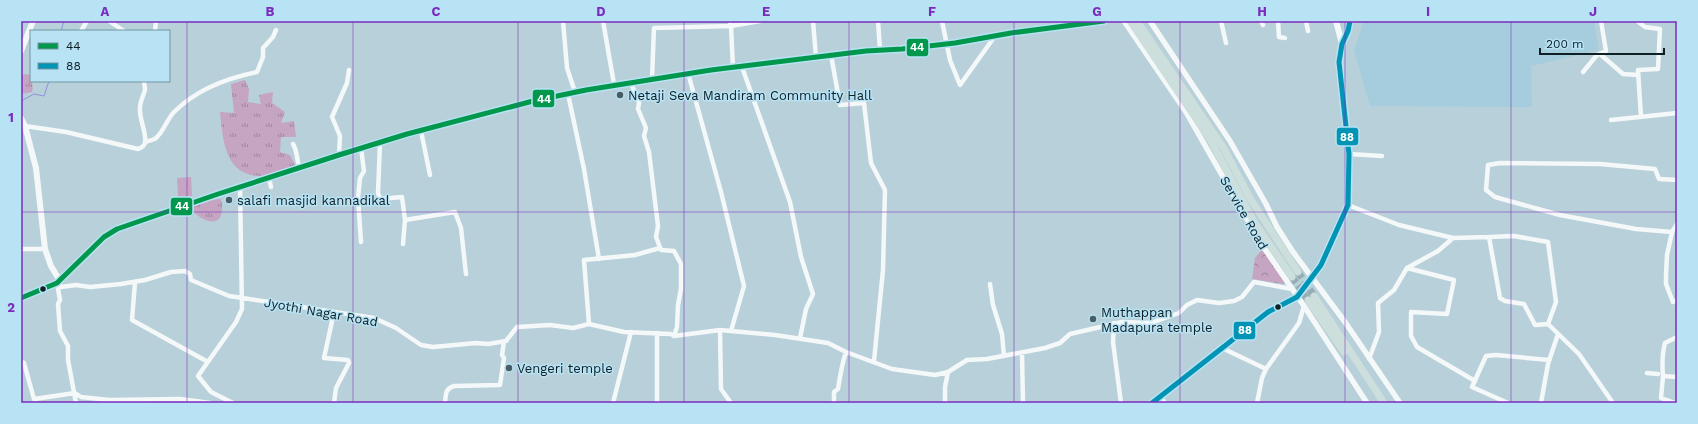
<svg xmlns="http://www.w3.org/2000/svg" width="1698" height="424" font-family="'Work Sans',sans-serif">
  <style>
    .built { fill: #a5cddd }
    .grass { fill: url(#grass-tufts) }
    .forest { fill: url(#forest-crowns) }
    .garden { fill: #c5a5c1 }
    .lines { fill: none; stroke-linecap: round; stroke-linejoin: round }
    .stream { stroke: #9192da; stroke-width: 1 }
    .trunk-tunnel { stroke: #96adb5; stroke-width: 7; stroke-dasharray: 7 3.5; stroke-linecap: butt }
    .minor { stroke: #f4f8f9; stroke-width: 4.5 }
    .tertiary { stroke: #f4f8f9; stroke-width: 5.5 }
    .secondary { stroke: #f4f8f9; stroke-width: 6 }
    .trunk { stroke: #cddfdc; stroke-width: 7 }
    .bus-1-casing { stroke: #b7e3f5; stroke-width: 8 }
    .bus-2-casing { stroke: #b7e3f5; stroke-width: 8 }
    .bus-1 { stroke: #01984d; stroke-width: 5 }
    .bus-2 { stroke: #0294b5; stroke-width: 5 }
    .grid { fill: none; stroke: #7b2cbf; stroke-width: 1; stroke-opacity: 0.55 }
    .poi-dot { fill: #4a5d65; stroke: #b7e3f5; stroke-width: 1.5 }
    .bus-dot { fill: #0e1f26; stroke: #b7e3f5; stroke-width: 1.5 }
    .labels { text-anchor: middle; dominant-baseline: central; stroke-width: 3; stroke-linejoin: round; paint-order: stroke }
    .poi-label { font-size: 13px; fill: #0e1f26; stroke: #b7e3f5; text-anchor: start }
    .street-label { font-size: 13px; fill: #0e1f26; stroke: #b7e3f5 }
    .line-badge { stroke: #b7e3f5; stroke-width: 1.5 }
    .badge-label { font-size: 11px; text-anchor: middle; font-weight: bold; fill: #fff }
    .neatline { fill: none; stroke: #7b2cbf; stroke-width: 1.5 }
    .grid-label { font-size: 13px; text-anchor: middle; font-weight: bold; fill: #7b2cbf }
  </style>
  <defs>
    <pattern id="grass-tufts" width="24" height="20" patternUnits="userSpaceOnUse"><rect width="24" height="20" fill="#c5a5c1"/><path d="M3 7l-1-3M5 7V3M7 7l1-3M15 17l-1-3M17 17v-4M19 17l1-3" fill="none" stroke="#9e869d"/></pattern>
    <pattern id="forest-crowns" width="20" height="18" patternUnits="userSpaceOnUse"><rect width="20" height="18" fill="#c5a5c1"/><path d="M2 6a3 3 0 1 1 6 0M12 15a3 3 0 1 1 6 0" fill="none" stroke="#9e869d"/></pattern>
  </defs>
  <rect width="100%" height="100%" fill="#b8d0d9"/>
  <path class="built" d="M1364,21H1594L1599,50L1531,66L1532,107L1370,106L1354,50Z"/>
  <path class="grass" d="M26,74L30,75C31,81 34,86 32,92L21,94V75Z
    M245,80L249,89L248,102L261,104L259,95L273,92L272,103L285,112L281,123L294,121L296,137H281L280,152L290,155L297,169C288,170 266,177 260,176C224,175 223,139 220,112L234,113L231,84Z
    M220,199C223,203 222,204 222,208C222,229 203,222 193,211L194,206L211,200Z"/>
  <path class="forest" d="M1263,248L1286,279L1284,284L1252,279L1255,258Z"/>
  <path class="garden" d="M191,177L192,196L178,197L177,178Z"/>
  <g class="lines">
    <path class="stream" d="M61,31L64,21
      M21,101L34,94L44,96L49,81"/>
    <path class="trunk-tunnel" d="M1298,272L1314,296
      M1292,277L1308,300"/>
    <path class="minor" d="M109,21L124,31
      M563,21L567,68L575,92
      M603,21L614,84
      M813,21L816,57
      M878,21L880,50
      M942,21L950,60L960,85L995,36
      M1221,21L1226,43
      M1261,21L1263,25
      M1278,21L1279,37L1285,38
      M1306,21L1308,31
      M1637,21L1645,27L1660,29L1658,69L1638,70L1641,117
      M81,31L87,21
      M155,31L156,21
      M1600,54L1623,74L1638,75
      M831,55L840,105L864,103L871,163L885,190L883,270L874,361
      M742,67L790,202L801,257L813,294L806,309L800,338
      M733,68L731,26L760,21
      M1583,72L1597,55L1606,51L1601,21
      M688,73L721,192L744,286L731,331
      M652,79L654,28L731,26L730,21
      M630,82L637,96L639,103L638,109L646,128L644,136L649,152L658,226L656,237L661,250L674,251L681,264V289L678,305L677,327L674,336
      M568,94L584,169L599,259
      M1611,120L1677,113
      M25,126L66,132L138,149C141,148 144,146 145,143C147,134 140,121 140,111C139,103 143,97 145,90C145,86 144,84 144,81
      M421,131L430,175
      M145,142C148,141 154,140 156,138C164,131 167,119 174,112C196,90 227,78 257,72L263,57V48L273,37L276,30
      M380,143L378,193L380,199L402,197L405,220L403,244
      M293,144C298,152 296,160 300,168
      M361,148L364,171L360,178L358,198L361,242
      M1349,154L1382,156
      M339,155L340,136L332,117L347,83L349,70
      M269,178L271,187
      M1677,180L1659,179L1655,169L1600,164L1500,163L1488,165L1486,190L1495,197L1560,215L1636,229L1672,232L1677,224
      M1348,205L1399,225L1453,238L1489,237
      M405,220L455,212L461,228L466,274
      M1672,232L1667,255L1666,275V284L1673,302L1677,300
      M21,249H45
      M1407,268L1454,280L1447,314L1411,312V336L1417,347L1475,381
      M135,282L132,320L208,362
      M57,283L61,287L76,285L90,287L121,284L145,280L171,272L185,271L190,274L191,280L229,296L374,318L396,328L421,345L433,347L476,343L488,344L506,341L517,327L550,325L573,328L589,324L624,332L671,334L674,336L720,330L775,335L828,343L846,352L892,369L935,375L948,372L967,360L987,359L1045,348L1060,343L1070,334L1122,322L1151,323L1179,313L1187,305L1197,300L1219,303L1234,301L1242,297L1254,282L1292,289
      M57,283L60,300L58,304L60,331L68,346V360L76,403
      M990,284L993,305L1002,334L1004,356
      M334,312L324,358L348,360L349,363L336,388L334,403
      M1114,323L1113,342L1121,403
      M589,324L584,260L635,255L660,248
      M1548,324L1556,302L1548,242L1514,236L1489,237L1500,298L1505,301L1524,304L1535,325L1548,324L1579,354L1613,403
      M720,330L721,389L731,403
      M1677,337L1665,343C1662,354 1662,364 1663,376L1677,377
      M1222,348L1266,369
      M1022,353L1023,403
      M1369,359L1379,332L1378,303L1394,290L1407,268L1438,251L1453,238
      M21,362L24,363L34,399L75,393L81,397L109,400L180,399L210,403
      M1647,373L1658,374
      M1663,376L1661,398L1675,403
      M1160,396L1165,403
      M233,403L211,392L198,376L236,322L242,309L240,187
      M445,403C446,394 445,389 454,386L500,385L504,358L502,355L504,341
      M613,403L631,332
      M657,403V333
      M834,403V392L838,389C840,376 842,363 846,352
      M945,403V387L948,372
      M1257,403L1262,378L1266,369L1299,323L1304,306
      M1508,403L1472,387L1486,356L1496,355L1549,360
      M1541,403L1548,364L1558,334"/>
    <path class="tertiary" d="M1124,21L1186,112L1260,242L1304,306L1367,403
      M1150,21L1230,141L1266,204L1277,227L1293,252L1345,322L1400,403"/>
    <path class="secondary" d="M1336,21L1342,44
      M21,51L33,21
      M21,118L25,126L36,168L45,249L51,266L60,281
      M21,298L57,283L104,237L117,229L218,194L339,155L407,134L533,101L586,90L711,70L866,51L902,49L955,43L1011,33L1104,21
      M1152,403L1268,312L1297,297L1321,265L1348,205L1349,154L1339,62L1342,44L1348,31L1350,21"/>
    <path class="trunk" d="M1130,21L1211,141L1253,220L1292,277
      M1137,21L1223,147L1251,200L1298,272
      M1314,296L1384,403
      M1308,300L1344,352"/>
    <g class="bus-1-casing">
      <path id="bus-1" d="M21,298L57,283L104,237L117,229L218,194L339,155L407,134L533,101L586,90L711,70L866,51L902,49L955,43L1011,33L1104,21"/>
    </g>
    <g class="bus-2-casing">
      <path id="bus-2" d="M1152,403L1268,312L1297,297L1321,265L1348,205L1349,154L1339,62L1342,44L1348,31L1350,21"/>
    </g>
    <use href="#bus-1" class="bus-1"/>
    <use href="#bus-2" class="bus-2"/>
  </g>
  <path class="grid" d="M187,21V403M353,21V403M518,21V403M684,21V403M849,21V403M1014,21V403M1180,21V403M1345,21V403M1511,21V403M21,212H1677"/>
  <g class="poi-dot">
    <circle cx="620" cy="95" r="4"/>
    <circle cx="229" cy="200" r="4"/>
    <circle cx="1093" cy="319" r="4"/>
    <circle cx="509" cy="368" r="4"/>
  </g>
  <g class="bus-dot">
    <circle cx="43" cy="289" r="3.5"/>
    <circle cx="1278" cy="307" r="3.5"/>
  </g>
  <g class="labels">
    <g class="poi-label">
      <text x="628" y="95">Netaji Seva Mandiram Community Hall</text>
      <text x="237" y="200">salafi masjid kannadikal</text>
      <text x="1101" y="312">Muthappan<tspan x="1101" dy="15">Madapura temple</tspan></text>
      <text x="517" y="368">Vengeri temple</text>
    </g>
    <g class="street-label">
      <text transform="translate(1244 213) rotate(60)">Service Road</text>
      <text transform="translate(321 312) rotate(10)">Jyothi Nagar Road</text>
    </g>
  </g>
  <g class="line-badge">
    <rect x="906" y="38" width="23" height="19" rx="4" fill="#01984d"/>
    <rect x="532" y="89" width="23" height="19" rx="4" fill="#01984d"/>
    <rect x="1336" y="127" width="23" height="19" rx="4" fill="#0294b5"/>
    <rect x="170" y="197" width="23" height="19" rx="4" fill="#01984d"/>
    <rect x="1233" y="321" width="23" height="19" rx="4" fill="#0294b5"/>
  </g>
  <g class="badge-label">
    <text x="917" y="51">44</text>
    <text x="544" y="103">44</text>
    <text x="1347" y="141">88</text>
    <text x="182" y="210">44</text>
    <text x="1245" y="334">88</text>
  </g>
  <rect width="1698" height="424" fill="none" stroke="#b7e3f5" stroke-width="44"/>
  <rect x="30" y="30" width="140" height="52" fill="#b7e3f5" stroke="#7395a2"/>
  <rect x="38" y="43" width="20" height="6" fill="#01984d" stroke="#7395a2"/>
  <text x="66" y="50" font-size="12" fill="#0e1f26">44</text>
  <rect x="38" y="63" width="20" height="6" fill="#0294b5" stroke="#7395a2"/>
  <text x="66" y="70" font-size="12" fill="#0e1f26">88</text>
  <path d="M1540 48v6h124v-6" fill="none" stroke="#0e1f26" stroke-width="2"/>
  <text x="1546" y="48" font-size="12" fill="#0e1f26" stroke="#b7e3f5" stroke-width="3" paint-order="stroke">200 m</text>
  <rect x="22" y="22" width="1654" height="380" class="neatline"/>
  <g class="grid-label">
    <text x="105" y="16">A</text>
    <text x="270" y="16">B</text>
    <text x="436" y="16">C</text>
    <text x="601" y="16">D</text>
    <text x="766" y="16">E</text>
    <text x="932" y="16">F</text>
    <text x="1097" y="16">G</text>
    <text x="1262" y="16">H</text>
    <text x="1428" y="16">I</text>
    <text x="1593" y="16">J</text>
    <text x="11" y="122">1</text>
    <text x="11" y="312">2</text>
  </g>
</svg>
